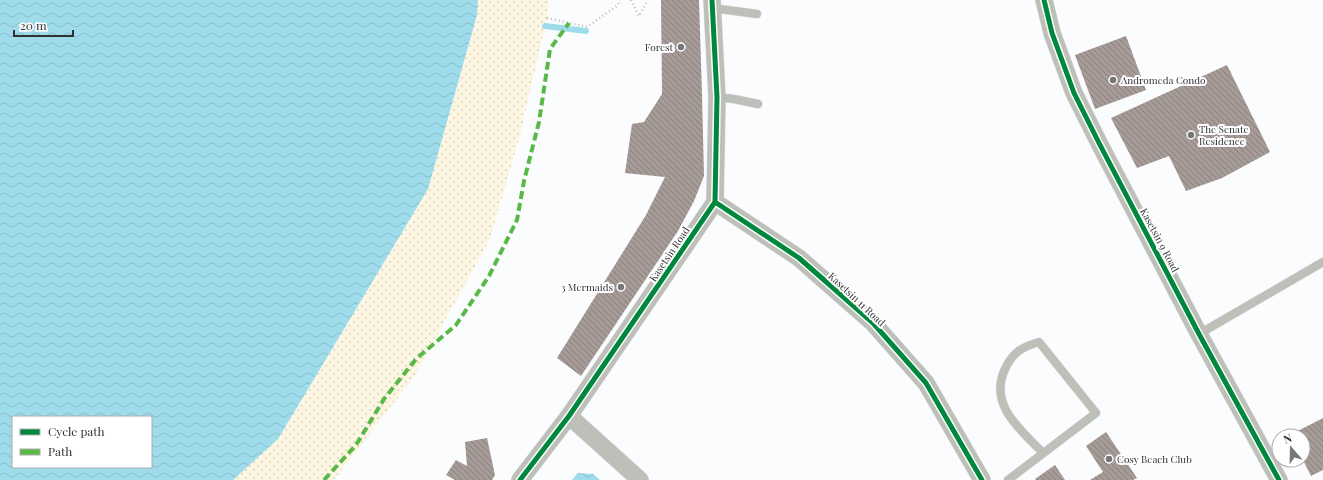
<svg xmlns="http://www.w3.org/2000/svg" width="1323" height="480" font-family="'Playfair Display',serif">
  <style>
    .sand { fill: url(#sand-dots) }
    .water { fill: url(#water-waves); fill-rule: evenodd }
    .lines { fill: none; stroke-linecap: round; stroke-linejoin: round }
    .stream { stroke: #9fdceb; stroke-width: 6 }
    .building { fill: url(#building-back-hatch) }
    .service-casing { stroke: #d6d7d8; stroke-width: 9 }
    .minor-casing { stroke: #d6d7d8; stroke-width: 18 }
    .path { stroke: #bbbebb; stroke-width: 2.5; stroke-dasharray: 1 3; stroke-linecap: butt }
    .service { stroke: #bcc0b9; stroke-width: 8 }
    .minor { stroke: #bcc0b9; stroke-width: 17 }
    .quiet { stroke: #58b947; stroke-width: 4; stroke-dasharray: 8 4; stroke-linecap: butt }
    .cycleway-casing { stroke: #fff; stroke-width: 8 }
    .cycleway { stroke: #00873e; stroke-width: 5 }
    .poi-dot { fill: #767778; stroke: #fff; stroke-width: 1.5 }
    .labels { text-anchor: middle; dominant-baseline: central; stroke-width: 4; stroke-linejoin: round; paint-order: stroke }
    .poi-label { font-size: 10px; fill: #2f3031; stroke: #fff; text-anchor: start }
    .street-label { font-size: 10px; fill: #2f3031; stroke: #fff }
  </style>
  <defs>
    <pattern id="sand-dots" width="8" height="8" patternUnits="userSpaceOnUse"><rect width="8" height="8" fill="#fcf6e2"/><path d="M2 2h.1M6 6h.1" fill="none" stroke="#d8d3c2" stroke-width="1.8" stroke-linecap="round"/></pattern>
    <pattern id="water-waves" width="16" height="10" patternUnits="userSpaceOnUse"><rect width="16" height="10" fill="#9fdceb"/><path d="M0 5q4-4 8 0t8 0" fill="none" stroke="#89bdca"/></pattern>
    <pattern id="building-back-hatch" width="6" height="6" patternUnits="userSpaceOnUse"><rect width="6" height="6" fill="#a69b97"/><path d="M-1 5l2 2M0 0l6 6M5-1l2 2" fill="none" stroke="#887f7c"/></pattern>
  </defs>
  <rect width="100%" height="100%" fill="#fbfcfd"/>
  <path class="sand" d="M478,0H549L547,18L519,139L490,239L414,377L334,480H233L278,439L428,189L477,15Z"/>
  <path class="water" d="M0,0H478L477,15L428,189L278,439L233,480H0ZM13,417H151V467H13Z
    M578,473L593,474L600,480H572Z"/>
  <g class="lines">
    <path class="stream" d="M545,26L586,31"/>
  </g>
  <path class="building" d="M661,0H699L702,94L704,176L694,201L678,231L581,376L557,358L646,215L665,177L625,173L632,124L644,122L662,94Z
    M1126,36L1146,90L1095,109L1075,55Z
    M1227,65L1270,152L1222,178L1186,191L1169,156L1137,168L1111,118Z
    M1323,418V470L1311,476L1303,460V436H1291L1290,435Z
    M1106,432L1137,478L1133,480H1090L1103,472L1086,446Z
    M487,438L495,475L492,480H455L446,475L456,460L467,466L465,442Z
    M1055,465L1065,480H1036L1035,479Z"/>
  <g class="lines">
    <g class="service-casing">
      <path id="service" d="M712,8L757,14
        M717,97L734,99L758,104
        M1199,334L1323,262
        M1008,480L1096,413L1039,342C1022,347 1013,352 1005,369C988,405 1021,430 1043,453"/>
    </g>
    <g class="minor-casing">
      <path id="minor" d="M1044,0L1052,33L1074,93L1099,143L1199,334L1279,480
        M715,202L799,258L873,323L926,383L982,480
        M569,416L640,480
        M520,480L569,416L715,202L717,97L712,0"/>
    </g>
    <path class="path" d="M631,0L639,16L648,0
      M547,18L587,27L618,5L620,0"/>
    <use href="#service" class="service"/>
    <use href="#minor" class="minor"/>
    <path class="quiet" d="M324,480L356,445L384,399L416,359L456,325L489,276L517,220L524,181L539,122L550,49L569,23"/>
    <g class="cycleway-casing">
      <path id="cycleway" d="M1044,0L1052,33L1074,93L1099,143L1199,334L1279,480
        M715,202L799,258L873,323L926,383L982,480
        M520,480L569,416L715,202L717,97L712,0"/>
    </g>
    <use href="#cycleway" class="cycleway"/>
  </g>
  <g class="poi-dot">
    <circle cx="681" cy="47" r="4"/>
    <circle cx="1113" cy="80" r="4"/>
    <circle cx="1191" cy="135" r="4"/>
    <circle cx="621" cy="287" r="4"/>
    <circle cx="1109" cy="459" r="4"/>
  </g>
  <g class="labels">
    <g class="poi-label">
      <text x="673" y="47" text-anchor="end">Forest</text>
      <text x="1121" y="80">Andromeda Condo</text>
      <text x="1199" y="129">The Senate<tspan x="1199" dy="12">Residence</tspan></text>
      <text x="613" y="287" text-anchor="end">3 Mermaids</text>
      <text x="1117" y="459">Cosy Beach Club</text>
    </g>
    <g class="street-label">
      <text transform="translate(1160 240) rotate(62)">Kasetsin 9 Road</text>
      <text transform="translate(669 254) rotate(-56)">Kasetsin Road</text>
      <text transform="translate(857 299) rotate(43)">Kasetsin 11 Road</text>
    </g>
  </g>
  <rect x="12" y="416" width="140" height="52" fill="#ffffff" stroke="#acacad"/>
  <rect x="20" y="429" width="20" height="6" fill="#00873e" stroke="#acacad"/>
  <text x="48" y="436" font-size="12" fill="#2f3031">Cycle path</text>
  <rect x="20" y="449" width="20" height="6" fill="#58b947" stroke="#acacad"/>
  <text x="48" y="456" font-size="12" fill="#2f3031">Path</text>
  <g transform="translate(1291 448) rotate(340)"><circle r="19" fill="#ffffff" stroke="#acacad"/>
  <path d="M0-3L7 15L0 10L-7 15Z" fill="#767778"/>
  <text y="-6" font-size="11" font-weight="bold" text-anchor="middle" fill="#2f3031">N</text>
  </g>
  <path d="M14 30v6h59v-6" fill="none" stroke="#2f3031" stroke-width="2"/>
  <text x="20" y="30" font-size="12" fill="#2f3031" stroke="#ffffff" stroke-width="3" paint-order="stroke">20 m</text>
</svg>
